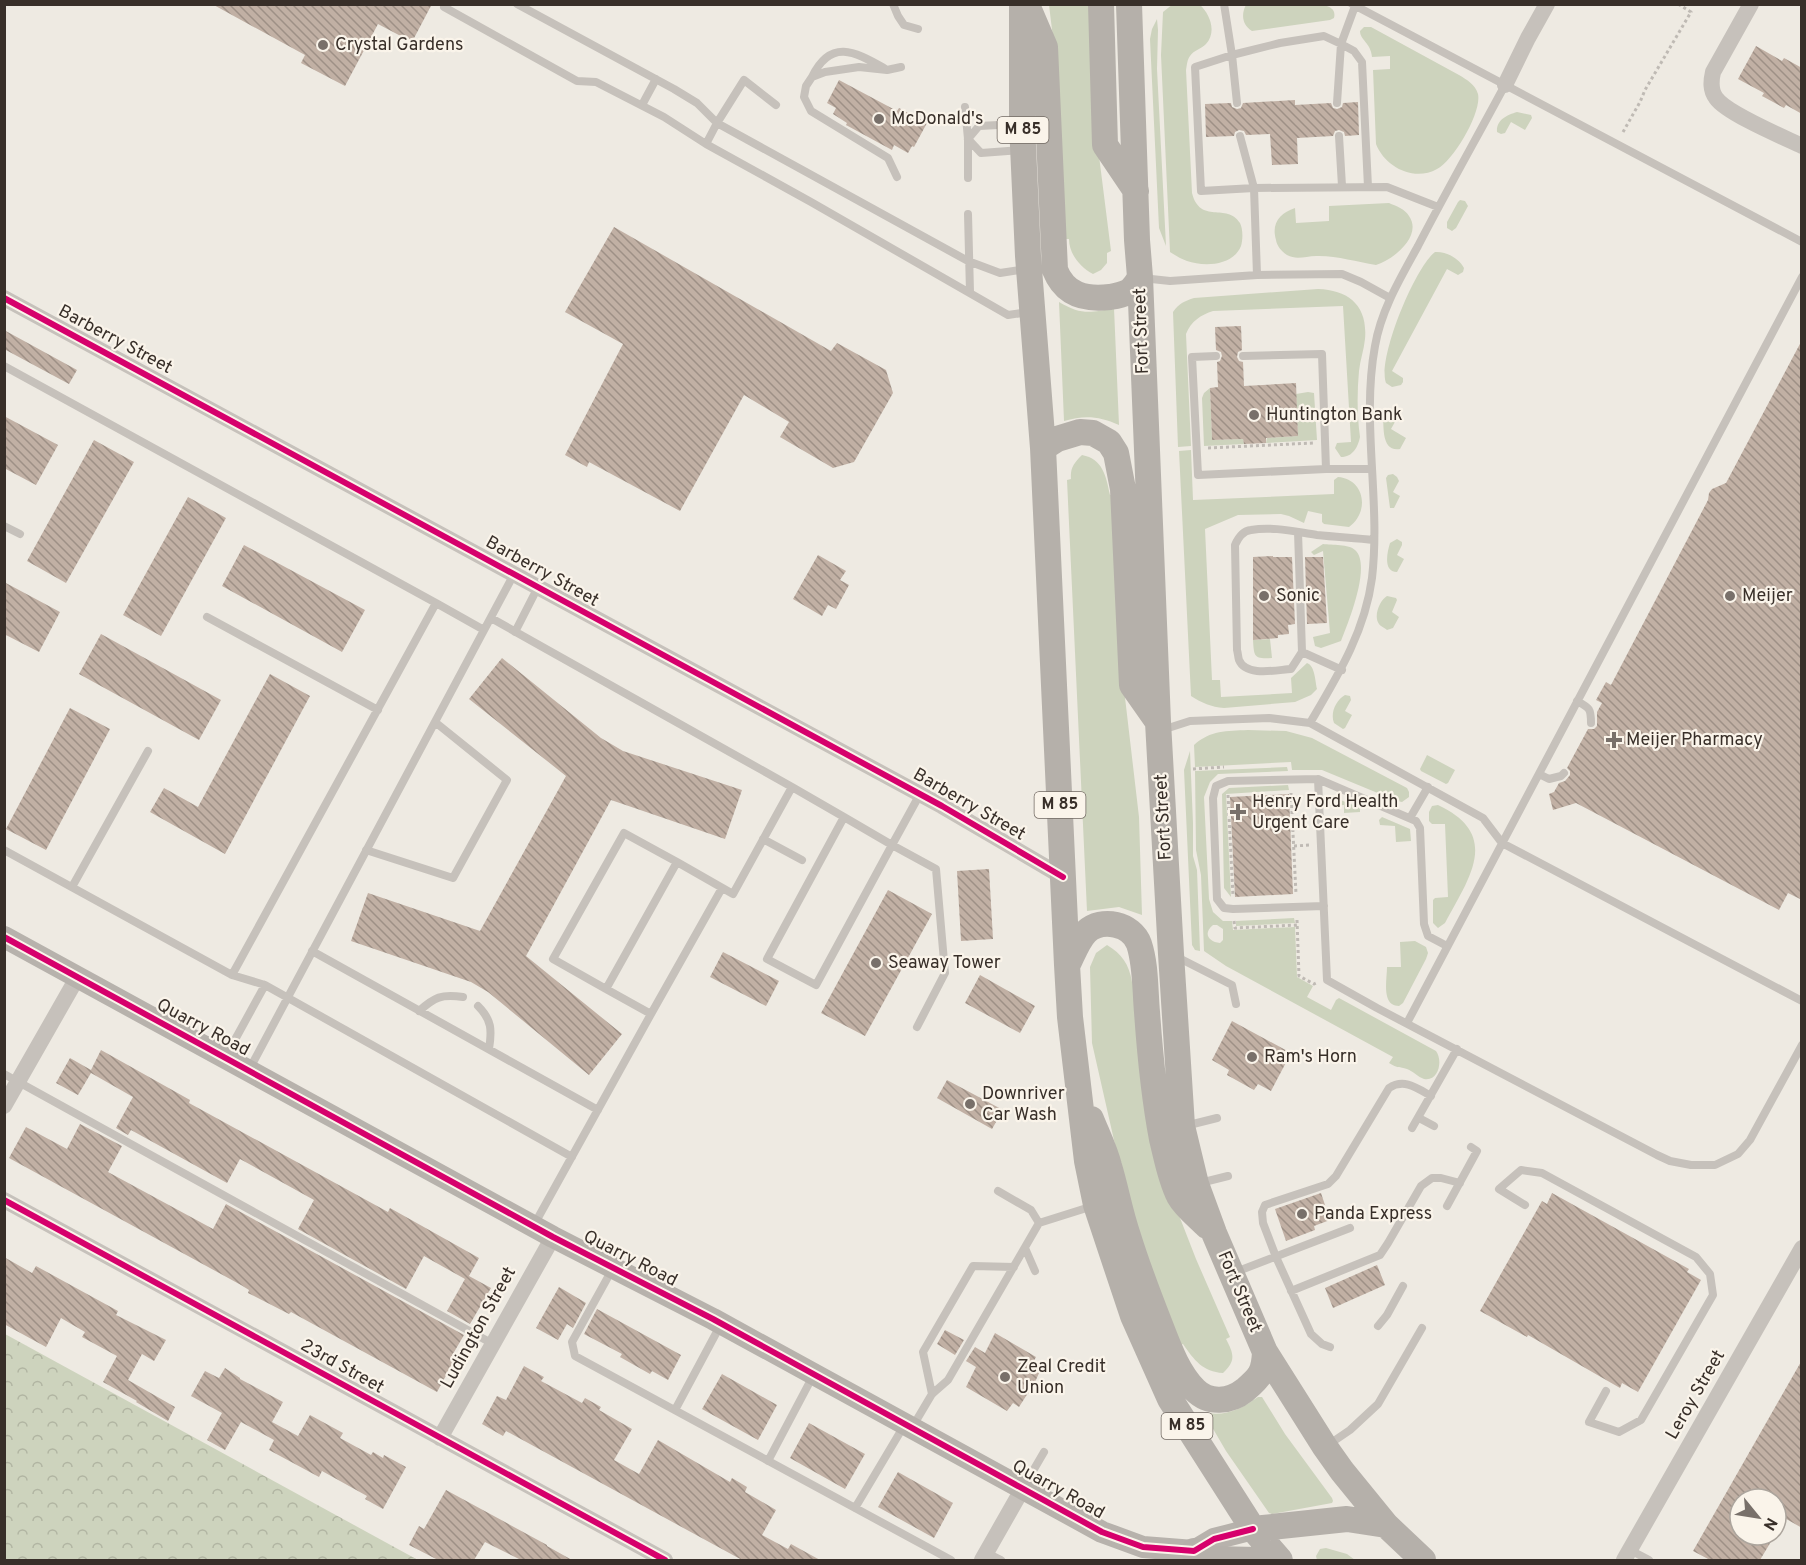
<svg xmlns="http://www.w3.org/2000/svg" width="1806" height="1565" font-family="Overpass,sans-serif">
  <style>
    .grass { fill: #cdd3bd; fill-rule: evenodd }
    .park { fill: url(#park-crowns) }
    .building { fill: url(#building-back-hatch) }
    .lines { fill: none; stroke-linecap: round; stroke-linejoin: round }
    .path { stroke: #bfbab4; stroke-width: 3; stroke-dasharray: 3 3; stroke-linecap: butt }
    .lane { stroke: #c6c1bb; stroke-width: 8 }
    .street { stroke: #c6c1bb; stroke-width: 16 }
    .secondary { stroke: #b7b2ac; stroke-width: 22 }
    .primary { stroke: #b5b0aa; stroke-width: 26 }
    .cycleway-casing { stroke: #faf4ea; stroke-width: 10 }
    .cycleway { stroke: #d6006c; stroke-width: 6 }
    .poi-dot { fill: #78706a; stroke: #faf4ea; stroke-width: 2 }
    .labels { text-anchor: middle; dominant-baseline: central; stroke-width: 4.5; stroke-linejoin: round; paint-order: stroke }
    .shield { fill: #faf4ea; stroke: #726a63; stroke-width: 1.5 }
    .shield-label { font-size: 16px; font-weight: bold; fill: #382f29 }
    .poi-label { font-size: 18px; fill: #382f29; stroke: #faf4ea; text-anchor: start }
    .street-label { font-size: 18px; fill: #382f29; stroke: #faf4ea }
  </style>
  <defs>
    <pattern id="park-crowns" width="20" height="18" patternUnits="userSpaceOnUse" patternTransform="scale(1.5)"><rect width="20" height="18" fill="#cdd3bd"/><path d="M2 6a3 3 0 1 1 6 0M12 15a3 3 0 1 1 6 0" fill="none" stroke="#b1b5a2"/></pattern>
    <pattern id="building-back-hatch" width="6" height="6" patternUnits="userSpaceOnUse" patternTransform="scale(1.5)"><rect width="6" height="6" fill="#c1b0a4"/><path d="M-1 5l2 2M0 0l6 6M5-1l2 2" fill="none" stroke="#9e9086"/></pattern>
  </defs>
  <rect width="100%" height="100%" fill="#eeeae2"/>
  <path class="grass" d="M1173,4L1200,5C1210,14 1217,32 1206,44C1201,49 1194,50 1190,56C1187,60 1187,65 1186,70L1192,193C1200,225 1227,202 1240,223C1243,229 1243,239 1241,246C1233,266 1204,267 1187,261C1181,259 1175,255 1170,252L1161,55L1163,12Z
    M1049,5H1092L1098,148L1111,251L1107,253V263L1101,270L1093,274C1080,267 1069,254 1069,239H1064L1054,46Z
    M1324,5C1331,7 1336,10 1334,18L1330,20L1252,31C1242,25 1241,14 1246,5Z
    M1157,19L1158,30L1157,69L1166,246L1159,228L1150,39L1152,29Z
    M1364,27H1371L1459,75C1467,80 1475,84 1478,94C1482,112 1454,160 1437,169C1414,182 1385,167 1376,144L1373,70L1390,69V56L1372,57C1371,43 1360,40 1360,31Z
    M1517,112L1531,115L1532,118L1525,130L1511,122L1505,133L1501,134L1497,132C1496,120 1507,115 1517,112Z
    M1460,200L1465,201L1468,206L1456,228L1452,231L1447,228V222L1458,202Z
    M1389,203C1396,206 1405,209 1409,216C1423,236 1393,260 1376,265C1357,262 1338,256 1319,256C1307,255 1298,261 1287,255C1281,251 1277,246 1276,240C1271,223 1280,213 1295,208L1296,223L1329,221V206Z
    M1435,252C1445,251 1459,258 1464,268L1463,272L1458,275L1447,269L1392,371L1403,378V382L1401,385L1392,387L1386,383C1377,359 1415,267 1435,252Z
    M1318,289C1349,290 1368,306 1365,339C1364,350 1360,360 1359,371C1357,393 1357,415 1360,437C1358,447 1353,457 1341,457L1335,448L1337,443L1351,442L1343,306L1213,311C1201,315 1191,321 1186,334L1191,446L1178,447L1173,312C1179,303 1185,301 1194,298Z
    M1059,302C1081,315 1090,313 1114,308L1119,425C1099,416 1084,415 1064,421Z
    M1210,388L1212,440L1243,439L1244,444L1204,446L1202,398L1204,393Z
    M1308,392L1314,393L1317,440L1266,443L1267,438L1298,436L1296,394Z
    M1385,411L1392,412L1396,414V420L1391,429L1406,438L1400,449C1381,452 1384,427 1383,414Z
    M1191,450L1193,500L1334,494V480L1338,477C1365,479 1370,512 1349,527L1324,524L1322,522V514L1308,511L1304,523L1289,516L1281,514L1238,515L1205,529L1212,680H1220L1221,697L1292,693L1291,678L1307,663C1315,666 1315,680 1317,689L1311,695L1295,702L1224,708C1211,707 1202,703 1191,696L1179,451Z
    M1082,455C1103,459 1106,476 1110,495H1114L1124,689L1139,817L1142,915L1119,907L1087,911L1067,480L1071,479C1070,468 1074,463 1082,455Z
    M1393,474L1397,477L1399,481L1393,492L1400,496L1394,508H1390L1386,478L1388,475Z
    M1397,539L1402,542V545L1397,555L1404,559L1397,572C1383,572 1387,553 1390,543Z
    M1323,544C1332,545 1349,544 1355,550C1372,565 1348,623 1341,641L1321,648L1315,646L1313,637L1330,633L1323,551L1314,555L1311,552Z
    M1387,596L1396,598L1397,600L1392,612L1399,617L1393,628L1387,630C1385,628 1380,626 1379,624C1373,616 1380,600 1387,596Z
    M1270,639L1272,658C1254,659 1254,657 1253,640Z
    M1345,695L1350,696L1351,700L1345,711L1352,715L1345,728L1343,729L1334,723C1330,713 1336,700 1345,695Z
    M1248,730L1286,731L1312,738L1407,788L1409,792V797L1402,802L1397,801L1322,770H1292L1291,762L1195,767L1194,745C1211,730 1226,731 1248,730Z
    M1190,751L1193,823V856L1197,870L1200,951L1195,950L1192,945L1184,770Z
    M1427,755L1455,770L1448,783L1446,784L1421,771L1420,769Z
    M1287,767L1288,771L1218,774L1210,782L1204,797L1209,899L1213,912L1223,921H1232L1233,930L1295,927L1297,977L1313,986L1307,997L1331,1010L1336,1000L1339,998L1436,1051C1443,1060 1439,1082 1424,1079C1418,1077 1413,1071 1407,1069C1399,1066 1398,1069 1389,1063L1393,1057L1226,966L1204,951L1201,875L1196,850L1195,771ZM1213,925H1217L1223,929V940L1220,943C1208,942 1203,933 1213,925Z
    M1288,785L1289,790L1226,794L1231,897L1224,888L1222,794L1229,788Z
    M1333,797L1358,807L1360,809V812L1344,813V805L1330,806L1328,802Z
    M1438,805C1502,835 1469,878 1445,923L1438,928L1433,923V900L1435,898L1448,897L1445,824H1432L1429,821V812L1432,806Z
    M1382,817L1410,829L1411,841L1396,842L1395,826L1380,825L1379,820Z
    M1294,918L1295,923L1236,926V921Z
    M1415,941L1426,947L1428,953L1426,959L1403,1003L1399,1006C1381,1006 1387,980 1387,967H1401L1400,942Z
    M1107,945C1122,954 1129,964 1132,982H1136L1159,1164L1196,1259L1230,1337L1226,1339C1234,1354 1236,1361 1223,1373C1203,1372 1194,1360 1183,1344L1179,1346L1139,1241L1116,1149L1092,1043L1090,967L1096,953Z
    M1258,1397H1262L1285,1434L1332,1498L1333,1501L1332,1503L1272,1514L1269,1513L1226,1451L1205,1415L1207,1413C1227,1416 1241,1409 1258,1397Z
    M1326,1548L1347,1554L1355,1560H1317L1316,1556L1320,1549Z"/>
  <path class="park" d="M5,1334L418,1560H5Z"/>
  <path class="building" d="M212,4H432L412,42L378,24L345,86L301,63L305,55Z
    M1756,46L1782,61L1784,58L1802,68V114L1786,105L1784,108L1762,96L1764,93L1738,79Z
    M839,80L897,111L899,108L927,123L914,147L912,146L908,153L894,145L892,150L846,125L847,123L833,114L836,108L827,103Z
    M1295,100V105L1331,103L1333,108L1337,109L1342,107L1343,103L1358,102L1359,135L1345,136L1344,132L1339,130L1335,131L1333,136L1297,138L1298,164L1272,165L1270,134L1246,135L1244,131L1239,130L1235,132L1234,136L1206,137L1205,104L1231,103L1232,107L1237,109L1241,108L1243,103Z
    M614,227L831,351L837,343L886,370L893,393L854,462L833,468L780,437L789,422L744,395L680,511L589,462L587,467L565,455L623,344L565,312Z
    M1241,326L1242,350L1238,352L1237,357L1239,361L1243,362L1244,386L1296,383L1298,436L1266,438V443L1244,444L1243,439L1212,440L1210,388L1218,387L1217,362L1220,361L1222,356L1221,352L1216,350L1215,327Z
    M4,330L77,370L69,384L4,349Z
    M1802,340V900L1788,893L1779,910L1576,803L1553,810L1549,794L1554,792L1559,783L1565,781L1570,775V771L1567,768L1588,729H1594L1597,726V712L1602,703L1596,700L1606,682L1611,685L1708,500L1709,493L1712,489L1726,483Z
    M4,416L58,445L36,485L4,468Z
    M94,440L134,462L66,583L27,561Z
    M188,497L226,518L161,636L123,615Z
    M244,545L365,610L342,652L222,586Z
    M818,555L846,571L840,580L849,585L836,609L828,605L822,616L793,599Z
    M1273,556V557H1292L1295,624L1288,625L1289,634L1278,635V638L1253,640V557Z
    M1305,557H1323L1327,623L1307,624Z
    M4,582L60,612L39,652L4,634Z
    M101,634L221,700L199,740L79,674Z
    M502,658L601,738L623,751L742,790L725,839L611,800L526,956L622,1034L589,1075L488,992L471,982L351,941L368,893L480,931L566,776L469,699Z
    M270,674L310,696L225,854L150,812L164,788L198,807Z
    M70,708L110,729L46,850L6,829Z
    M1289,794L1293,894L1235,897L1230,797Z
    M989,869L993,939L961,941L957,871Z
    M888,890L932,914L865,1036L821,1013Z
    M723,952L779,981L766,1006L710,977Z
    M980,975L1035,1006L1020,1033L965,1003Z
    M1232,1021L1291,1053L1271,1091L1258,1084L1254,1090L1227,1075L1229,1070L1212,1060Z
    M101,1050L190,1100L189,1103L388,1212L390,1208L479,1258L469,1276L491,1288L470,1324L447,1311L465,1279L424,1256L406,1289L298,1229L314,1200L240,1159L227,1183L131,1130L128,1135L116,1128L133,1097L91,1073L78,1095L56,1083L70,1058L91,1070Z
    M947,1080L1003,1110L992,1129L937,1098Z
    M80,1124L122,1146L108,1172L213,1229L226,1204L464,1335L450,1359L454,1361L437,1392L291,1312L289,1314L248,1293L249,1290L241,1285L9,1158L26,1127L67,1149Z
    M1321,1193L1330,1220L1314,1226L1315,1230L1286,1241L1275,1209Z
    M1552,1193L1689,1269L1687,1272L1701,1280L1638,1392L1622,1383L1620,1388L1528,1335L1527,1337L1480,1311L1542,1201L1547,1204Z
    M4,1257L32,1273L36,1266L118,1311L116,1315L166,1340L154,1361L142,1354L128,1380L175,1407L168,1421L136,1402L137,1401L103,1382L117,1356L82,1337L85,1332L61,1318L46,1347L4,1324Z
    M1377,1265L1385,1285L1333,1308L1325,1288Z
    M559,1287L586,1303L573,1328L567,1324L558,1340L536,1328Z
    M597,1309L681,1355L668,1380L652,1371L650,1374L620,1357L622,1354L584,1334Z
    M945,1330L964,1340L955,1355L937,1344Z
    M995,1333L1036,1357L1031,1366L1040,1371L1035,1382L1038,1385L1032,1395L1028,1393L1019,1407L1013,1403L1007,1411L966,1387L976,1367L966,1361L975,1347L985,1353Z
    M1802,1360V1528L1776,1513V1499H1740V1535H1775L1760,1560H1710L1693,1551Z
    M524,1366L544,1377L541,1381L582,1403L585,1398L601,1407L599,1410L632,1429L614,1460L639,1474L658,1440L730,1482L732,1478L747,1487L745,1492L776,1510L762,1535L788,1549L791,1544L820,1560H742L506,1431L503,1436L482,1424L497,1396L506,1400Z
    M225,1368L240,1378V1379L283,1402L272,1422L298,1436L310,1415L343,1433L340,1438L371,1455L373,1452L383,1458L384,1455L406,1467L383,1509L365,1499L367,1496L322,1471L319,1477L269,1450L274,1440L241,1422L225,1450L207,1440L222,1413L191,1396L205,1371L219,1378Z
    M722,1374L777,1405L758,1440L702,1409Z
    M809,1423L865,1454L845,1489L790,1458Z
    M898,1472L953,1503L934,1538L878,1507Z
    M446,1490L547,1545V1546L572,1560H521L485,1542L474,1560H438L409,1545L419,1526L424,1529Z"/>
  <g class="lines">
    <path class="path" d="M1623,132L1640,102L1645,90L1691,12L1678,4
      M1208,448L1313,443
      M1193,769L1224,767
      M1291,793L1296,894
      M1228,795L1233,896
      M1294,846L1310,845
      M1297,920L1299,976L1314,984L1316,983
      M1234,921L1235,928L1297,925"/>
    <path class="lane" d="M517,4L674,89L697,103L717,123L968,261L1000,273L1026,269
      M893,4L898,16L904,25L918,29
      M1224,4L1232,55L1237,103
      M1352,4L1802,242
      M1355,6L1341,44L1354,51L1362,62L1368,187
      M444,7L577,81L596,82L664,117L706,144L811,202L1008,315L1029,312
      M812,77C831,38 855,52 884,68
      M1337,103L1341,44L1324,36L1280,43L1232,55L1195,67L1201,191L1254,188L1387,187L1438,207
      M642,105L656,79
      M965,107L968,139V178
      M1240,136L1254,188L1257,275
      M1339,136L1342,186
      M968,139L981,153L1022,150
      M968,139L979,126L1018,124
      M706,144L717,123L744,80L776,105
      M897,177L888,158L811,111L804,97L806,86L812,77L825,72L859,67L887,70L901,67
      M968,214L970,292
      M1142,278L1170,281L1257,275L1342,274L1361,282L1390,298
      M1216,356L1192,357L1198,475L1326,469L1322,354L1243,356
      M4,366L436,603L232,975L4,850
      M1326,469H1371
      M4,526L20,534
      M1298,532L1302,652L1291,669C1276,670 1246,677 1239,660C1238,657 1238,653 1237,650L1235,545C1238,538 1242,531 1251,530C1273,526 1296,532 1317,535C1336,537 1355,538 1374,540
      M436,603L484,630
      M207,617L378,710
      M491,618L792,787L733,894L677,862L606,989L553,959L624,833L677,862
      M515,632L538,587
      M1302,652L1342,670
      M1577,701C1590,708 1591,709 1591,723
      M1310,723C1337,677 1365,632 1372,578C1381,501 1361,422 1375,346C1381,310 1401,277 1418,246C1446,192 1476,139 1505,85
      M1162,730L1190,721L1269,718L1310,723L1483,818L1502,843L1802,1001
      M1539,774L1549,779L1561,776L1564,773
      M1318,779L1327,980L1377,1008L1657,1155L1670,1161L1691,1165H1715L1738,1154L1750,1140L1802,1045
      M792,787L844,817
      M1410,818L1428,787
      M763,839L802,860
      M366,850L453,878L507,780L435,722
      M72,887L148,751
      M1324,906L1233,909L1224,908L1217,899L1213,798L1216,786L1228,781L1318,779L1416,821L1420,828L1424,924L1428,936L1447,946
      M312,951L598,1110
      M1175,956L1232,985L1236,1004
      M232,975L265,985L572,1157
      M478,1006C492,1020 492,1030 489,1049
      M419,1011C435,997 441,994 463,997
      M651,1014L722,888
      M1407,1023L1802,277
      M917,1027L945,973L936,869L892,845L816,985L767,959L844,817L892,845L920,794
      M226,1056L265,985
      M249,1070L514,574
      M4,1074L493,1344
      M1419,1118L1434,1126
      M1185,1126L1217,1118
      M1412,1128L1457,1049
      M1200,1183L1228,1176
      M998,1191L1031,1210L1039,1223
      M1525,1205L1499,1189L1521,1170L1542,1173L1696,1257L1710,1274L1713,1295L1641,1420L1619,1432L1589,1422L1606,1391
      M1447,1206L1477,1151L1471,1147
      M534,1225L651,1014L606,989
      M1025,1248L1035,1271
      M613,1268L572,1342L575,1356L951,1560
      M1233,1273L1350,1228
      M1291,1291L1380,1255L1388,1243L1421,1186L1432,1178H1441L1460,1183
      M1378,1326L1387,1315L1403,1286
      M1330,1347L1322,1344L1311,1334L1276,1257L1263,1223L1262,1212L1265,1205L1328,1184L1336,1176L1389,1088C1404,1078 1417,1088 1431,1096
      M932,1394L923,1352L973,1266L1014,1267
      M675,1410L721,1324
      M913,1426L932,1394L948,1380L1039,1223L1093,1206
      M1328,1445L1350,1430L1378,1404L1422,1328
      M768,1461L814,1374
      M1023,1488L1044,1452
      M855,1508L905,1424
      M1630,1550L1649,1560
      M987,1553L1001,1560"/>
    <path class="street" d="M1751,4L1713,72C1711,81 1710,90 1716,98C1726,113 1783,137 1802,146
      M1505,85L1528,38L1547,4
      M4,298L942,806L1063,877
      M4,1106L77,978
      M4,1200L665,1560
      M440,1438L553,1237
      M982,1560L1023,1488
      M1624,1560L1802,1248"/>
    <path class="secondary" d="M4,937L553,1237L713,1319L1102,1532L1143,1547L1194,1551L1214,1539L1253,1529"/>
    <path class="primary" d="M1022,4V124L1028,256L1043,448L1067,965L1070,1017L1087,1161L1096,1205L1133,1316L1170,1399L1253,1529L1280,1560
      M1101,4L1105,145L1136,191
      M1129,4L1137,240L1140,277L1158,722L1171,954L1182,1126L1196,1184L1214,1233L1265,1352L1325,1447L1342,1471L1386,1525L1423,1560
      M1027,5L1045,47L1055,270C1065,295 1085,300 1110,297C1116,296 1122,295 1128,292C1134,288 1137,283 1140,277
      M1043,448L1057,439L1080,432L1093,433L1109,442L1116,453L1123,489L1132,685L1158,722
      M1068,964C1073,954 1078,940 1086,932C1102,917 1132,924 1139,944C1146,965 1145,990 1147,1012C1150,1055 1154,1097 1162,1139C1167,1159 1170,1178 1179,1196C1185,1207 1198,1217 1207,1226
      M1091,1119C1097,1134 1105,1150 1109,1166C1116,1189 1120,1213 1128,1236C1137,1265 1148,1294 1159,1322C1168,1345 1177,1372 1195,1390C1209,1404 1230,1402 1245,1390C1260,1377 1264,1373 1265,1352
      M1253,1529L1347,1519L1386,1525
      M1194,1551L1211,1559L1257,1560"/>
    <g class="cycleway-casing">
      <path id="cycleway" d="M4,298L942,806L1063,877
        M4,937L553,1237L713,1319L1102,1532L1143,1547L1194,1551L1214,1539L1253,1529
        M4,1200L665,1560"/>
    </g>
    <use href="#cycleway" class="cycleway"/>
  </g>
  <g class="poi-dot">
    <circle cx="323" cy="45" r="6"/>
    <circle cx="879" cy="119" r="6"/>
    <circle cx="1254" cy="415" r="6"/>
    <circle cx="1264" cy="596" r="6"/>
    <circle cx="1730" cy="596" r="6"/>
    <path d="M1611 731h6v6h6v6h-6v6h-6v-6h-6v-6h6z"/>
    <path d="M1235 803h6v6h6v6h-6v6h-6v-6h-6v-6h6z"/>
    <circle cx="876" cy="963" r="6"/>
    <circle cx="1252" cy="1057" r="6"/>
    <circle cx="970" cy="1104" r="6"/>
    <circle cx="1302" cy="1214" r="6"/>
    <circle cx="1005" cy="1377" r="6"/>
  </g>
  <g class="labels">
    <g class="shield">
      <rect x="997.5" y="117" width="51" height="26" rx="4.5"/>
      <rect x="1034.5" y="792" width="51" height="26" rx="4.5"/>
      <rect x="1161.5" y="1413" width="51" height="26" rx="4.5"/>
    </g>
    <g class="shield-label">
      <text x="1023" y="130">M 85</text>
      <text x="1060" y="805">M 85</text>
      <text x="1187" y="1426">M 85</text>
    </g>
    <g class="poi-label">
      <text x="335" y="45">Crystal Gardens</text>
      <text x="891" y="119">McDonald's</text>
      <text x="1266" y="415">Huntington Bank</text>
      <text x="1276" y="596">Sonic</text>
      <text x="1742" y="596">Meijer</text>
      <text x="1626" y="740">Meijer Pharmacy</text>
      <text x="1252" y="802">Henry Ford Health<tspan x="1252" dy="21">Urgent Care</tspan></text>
      <text x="888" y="963">Seaway Tower</text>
      <text x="1264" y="1057">Ram's Horn</text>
      <text x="982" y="1094">Downriver<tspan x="982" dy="21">Car Wash</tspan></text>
      <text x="1314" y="1214">Panda Express</text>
      <text x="1017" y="1367">Zeal Credit<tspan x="1017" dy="21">Union</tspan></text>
    </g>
    <g class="street-label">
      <text transform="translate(1142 331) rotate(-92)">Fort Street</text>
      <text transform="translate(115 340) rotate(28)">Barberry Street</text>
      <text transform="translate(542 572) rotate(29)">Barberry Street</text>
      <text transform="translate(969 805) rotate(30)">Barberry Street</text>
      <text transform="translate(1164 817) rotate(-93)">Fort Street</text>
      <text transform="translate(203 1028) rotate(28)">Quarry Road</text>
      <text transform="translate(630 1259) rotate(27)">Quarry Road</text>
      <text transform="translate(1239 1292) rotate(67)">Fort Street</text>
      <text transform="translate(479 1328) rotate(-61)">Ludington Street</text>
      <text transform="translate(342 1367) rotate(29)">23rd Street</text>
      <text transform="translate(1696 1395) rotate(-60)">Leroy Street</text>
      <text transform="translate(1058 1490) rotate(29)">Quarry Road</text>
    </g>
  </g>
  <rect width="1806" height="1565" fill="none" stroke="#382f29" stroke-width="12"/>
  <g transform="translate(1758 1517) rotate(120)"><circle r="28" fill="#faf4ea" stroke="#aca59d" stroke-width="1.5"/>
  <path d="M0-4.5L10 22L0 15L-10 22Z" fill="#78706a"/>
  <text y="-9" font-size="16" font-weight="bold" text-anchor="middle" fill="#382f29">N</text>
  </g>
</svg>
